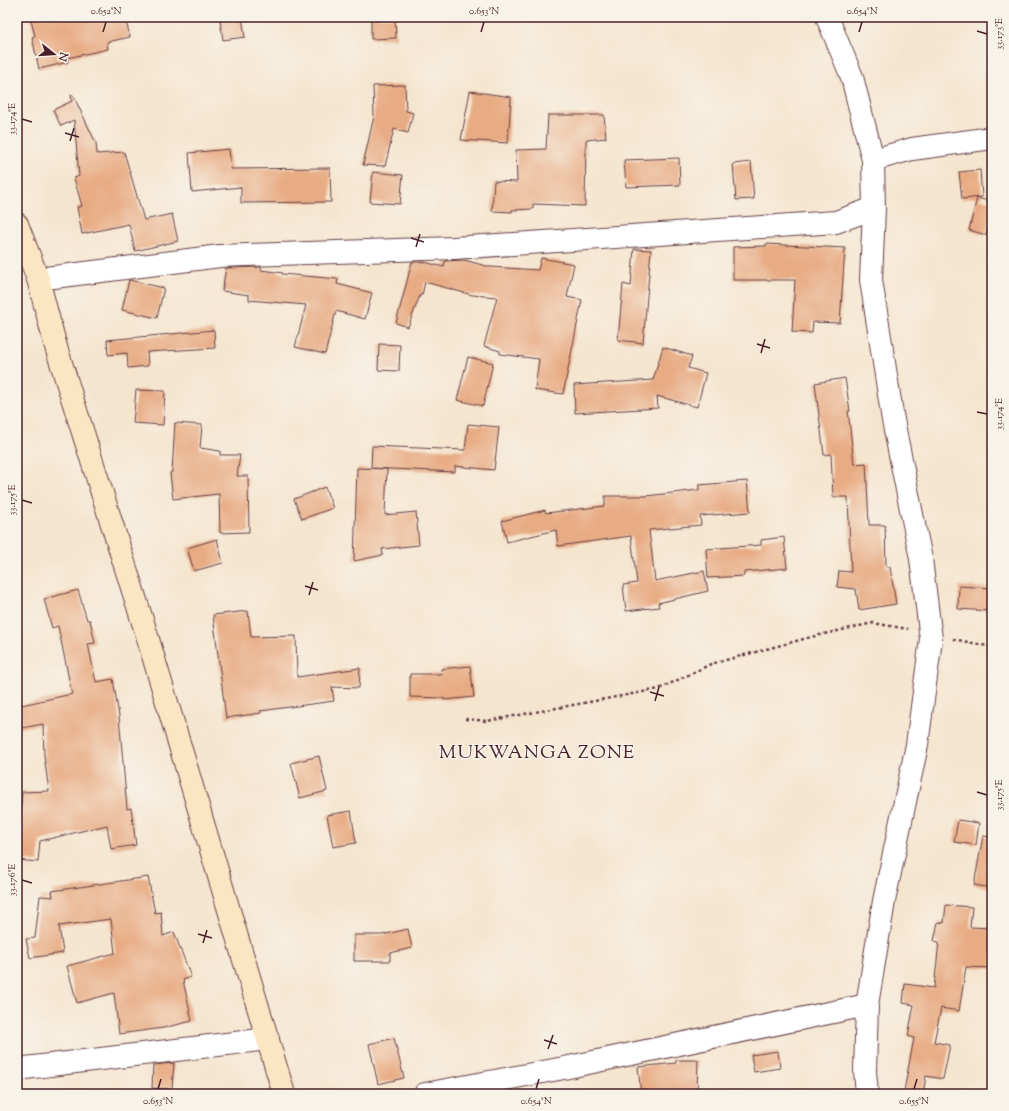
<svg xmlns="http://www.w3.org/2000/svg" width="1009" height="1111" font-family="'Sorts Mill Goudy',serif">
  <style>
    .building { fill: #e8ac84 }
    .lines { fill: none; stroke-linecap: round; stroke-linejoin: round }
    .street-casing { stroke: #643d44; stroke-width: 24 }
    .secondary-casing { stroke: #643d44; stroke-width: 24 }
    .path { stroke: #643d44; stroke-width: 2.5; stroke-dasharray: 3 3; stroke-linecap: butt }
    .street { stroke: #fff; stroke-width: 22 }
    .secondary { stroke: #fbe6c4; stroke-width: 22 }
    .ticks { fill: none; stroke: #4a1f2b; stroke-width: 1.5 }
    .labels { text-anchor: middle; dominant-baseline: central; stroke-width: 3; stroke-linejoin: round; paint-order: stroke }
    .quarter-label { font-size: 19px; letter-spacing: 1px; fill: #4a1f2b; stroke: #f7f3e8 }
    .neatline { fill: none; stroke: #4a1f2b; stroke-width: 1.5 }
    .ticks-label { font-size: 10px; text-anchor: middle; fill: #4a1f2b }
  </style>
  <rect width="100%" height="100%" fill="#f7f3e8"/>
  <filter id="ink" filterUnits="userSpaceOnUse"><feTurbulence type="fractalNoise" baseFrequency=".025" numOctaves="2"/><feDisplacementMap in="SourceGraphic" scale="8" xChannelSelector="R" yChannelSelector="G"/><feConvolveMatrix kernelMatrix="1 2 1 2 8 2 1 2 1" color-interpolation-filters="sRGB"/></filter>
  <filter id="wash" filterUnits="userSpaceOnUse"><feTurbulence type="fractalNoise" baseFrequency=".012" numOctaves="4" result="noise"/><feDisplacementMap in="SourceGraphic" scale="16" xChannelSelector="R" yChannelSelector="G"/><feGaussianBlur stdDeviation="0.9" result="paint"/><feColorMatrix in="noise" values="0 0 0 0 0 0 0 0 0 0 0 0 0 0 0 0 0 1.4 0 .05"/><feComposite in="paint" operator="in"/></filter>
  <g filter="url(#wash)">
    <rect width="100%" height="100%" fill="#f5e5cf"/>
    <g id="blocks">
      <path class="building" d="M30,17H125L130,37L107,42L108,49L67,58L68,62L39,69L32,37L35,36Z
        M242,17L245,37L223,40L220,20Z
        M371,17H395L396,38L371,39Z
        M405,85L406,111L413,113L408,133L394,129L385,166L363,165L374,116L373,86Z
        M470,91L511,97L508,143L461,140Z
        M71,95H73L96,143L97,154L124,152L144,220L172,214L178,241L135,251L129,224L82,234L77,207L82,206L74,178L79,176L74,120L61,126L53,110L72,101Z
        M548,115H604L606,138L586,140L585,206L533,204V209L512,210V212L492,211L494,181L517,182L516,150L546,149Z
        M229,149L231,169L330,168L331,202L241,203V187L192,192L189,153Z
        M679,158L680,185L626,187L624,160Z
        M751,162L754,199L736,200L733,164Z
        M980,170L982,197L962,199L959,172Z
        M373,172L403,175L400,204L370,202Z
        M977,198L992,202V213L986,235L969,230Z
        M766,244L845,248L840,323L813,322L812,333L792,332L795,280H733V247L766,246Z
        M634,249L651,250L643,343L618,340L623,284L631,286Z
        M541,258L574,264L567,297L582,300L563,394L535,390L539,359L500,354V351L484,346L497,297L472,295L425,282L422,295H420L408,327L396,323L412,262H424L444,267L445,261L464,260L490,267L538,270Z
        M261,267V270L283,273L282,274L338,279L337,284L372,293L365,319L336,311L325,354L295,347L306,305L249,300V295L222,291L226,268Z
        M129,280L164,288L157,318L122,310Z
        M214,330L215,348L147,352L148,366L128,368L127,353L108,355L107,340Z
        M379,344L400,345L399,371L378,370Z
        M663,347L692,356L688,368L706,373L697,407L657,396L658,408L575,413L574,385L653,380Z
        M468,357L493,363L483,406L457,400Z
        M845,378L850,411H848L854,464L866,463L869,525H885L886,567H890L896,604L859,610L856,589L837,587L839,571L851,572L848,497H833L831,454L824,455L815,383Z
        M136,390L165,391L163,425L133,423Z
        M175,423L202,425L200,448L220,451V455H240L237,476H248L249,532L220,533L219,494L173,499L170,473L172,472Z
        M468,424L499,427L494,470L455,466V472L371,468L372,446L465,450Z
        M357,468L387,469L385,515L416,512L419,545L382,549L383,555L354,561Z
        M747,481L750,512L700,516L701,525L649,530L655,581L704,571L708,591L658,603L659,607L626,611L623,585L637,583L631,536L558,546L556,530L507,542L502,521L545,510L546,513L605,506V496H646L699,490V485Z
        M325,487L333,508L302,519L294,499Z
        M784,537L787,568L744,572V576L708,578L706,549L761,545V540Z
        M217,539L223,563L194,571L187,548Z
        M959,586L991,588L990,611L958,609Z
        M78,590L87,620H90L95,643L88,644L96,682L113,679L119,716L127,809L131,808L136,845L111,849L107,825L40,841L38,862L17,860L22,792L49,791L44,756L43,724L17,729V706L72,694L58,626L52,628L44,599Z
        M248,611L251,637L296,636L297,677L360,668L359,688L332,687L334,701L260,711L261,713L226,718L213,615Z
        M470,666L474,697L444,700V698L410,697V674H442L441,669Z
        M319,756L327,791L300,798L291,763Z
        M351,811L356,843L333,847L327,815Z
        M958,820L979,823L976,845L954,842Z
        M983,836L992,837V888L974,885Z
        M148,877L155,913L161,912L163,936L174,932L191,977L183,980L192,1021L163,1028L119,1034L114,993L77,1003L67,966L115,953L111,919L59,926L63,953L30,958L26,939L35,938L40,896L53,897L52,891Z
        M946,905L972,907L970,927L992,928V968L966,967L959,1011L941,1008L934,1042L950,1045L943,1079L926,1076L923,1094H920L904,1091L914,1038L908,1036L914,1005L903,1003L905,984L934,988L939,942L934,941L938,922L944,923Z
        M408,929L412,948L390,953V961H354V935H382Z
        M394,1038L404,1078L378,1084L369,1044Z
        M778,1051L780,1068L754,1072L751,1055Z
        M676,1060H698L697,1094H641L638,1067L676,1063Z
        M174,1063L172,1089L152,1088L153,1065Z"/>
    </g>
  </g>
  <g filter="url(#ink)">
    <use href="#blocks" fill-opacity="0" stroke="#643d44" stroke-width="1"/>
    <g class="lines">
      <g class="street-casing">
        <path id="street" d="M827,17L852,77L873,160L874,208L871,280L893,420L921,559L931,639L917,745L884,901L867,1005L865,1071L867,1094
          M873,160L912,149L992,138
          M38,279L220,256L454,248L836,222L874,208
          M17,1069L268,1039
          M425,1094L564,1068L867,1005"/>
      </g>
      <g class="secondary-casing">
        <path id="secondary" d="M17,224L38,279L56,347L145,629L284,1094"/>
      </g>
      <path class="path" d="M953,639L992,647
        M465,719L487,721L659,689L711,664L811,637L873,623L908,629"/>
      <use href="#street" class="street"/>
      <use href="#secondary" class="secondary"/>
    </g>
  </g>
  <path class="ticks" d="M977,31L987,34M103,32L106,22M481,32L484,22M859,32L862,22M22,119L32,122M65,133L79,137M70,141L74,128M411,238L424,242M416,247L420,234M757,344L770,348M761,353L765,339M977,412L987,414M22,500L32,503M305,586L318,590M309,595L313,582M650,692L664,696M655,701L659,687M977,792L987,795M22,880L32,883M198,934L212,938M203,943L207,930M544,1040L557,1044M548,1049L553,1035M158,1089L161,1079M536,1089L539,1079M914,1089L917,1079"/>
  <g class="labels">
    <g class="quarter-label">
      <text x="537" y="753">MUKWANGA ZONE</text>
    </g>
  </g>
  <rect width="1009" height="1111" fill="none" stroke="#f7f3e8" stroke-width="44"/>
  <g transform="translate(54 54) rotate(107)" stroke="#f7f3e8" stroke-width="3" paint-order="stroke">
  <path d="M0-3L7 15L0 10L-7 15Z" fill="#4a1f2b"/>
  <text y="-6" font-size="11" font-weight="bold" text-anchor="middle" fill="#4a1f2b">N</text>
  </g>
  <rect x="22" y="22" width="965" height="1067" class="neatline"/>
  <g class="ticks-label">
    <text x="106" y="14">0.652°N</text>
    <text x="484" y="14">0.653°N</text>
    <text x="862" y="14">0.654°N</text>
    <text transform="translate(998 34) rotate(-90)" y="4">33.173°E</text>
    <text transform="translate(11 119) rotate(-90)" y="4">33.174°E</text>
    <text transform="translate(998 414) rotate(-90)" y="4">33.174°E</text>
    <text transform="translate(11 500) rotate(-90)" y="4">33.175°E</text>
    <text transform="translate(998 795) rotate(-90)" y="4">33.175°E</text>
    <text transform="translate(11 880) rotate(-90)" y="4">33.176°E</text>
    <text x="158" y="1104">0.653°N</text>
    <text x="536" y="1104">0.654°N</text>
    <text x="914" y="1104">0.655°N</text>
  </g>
</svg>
